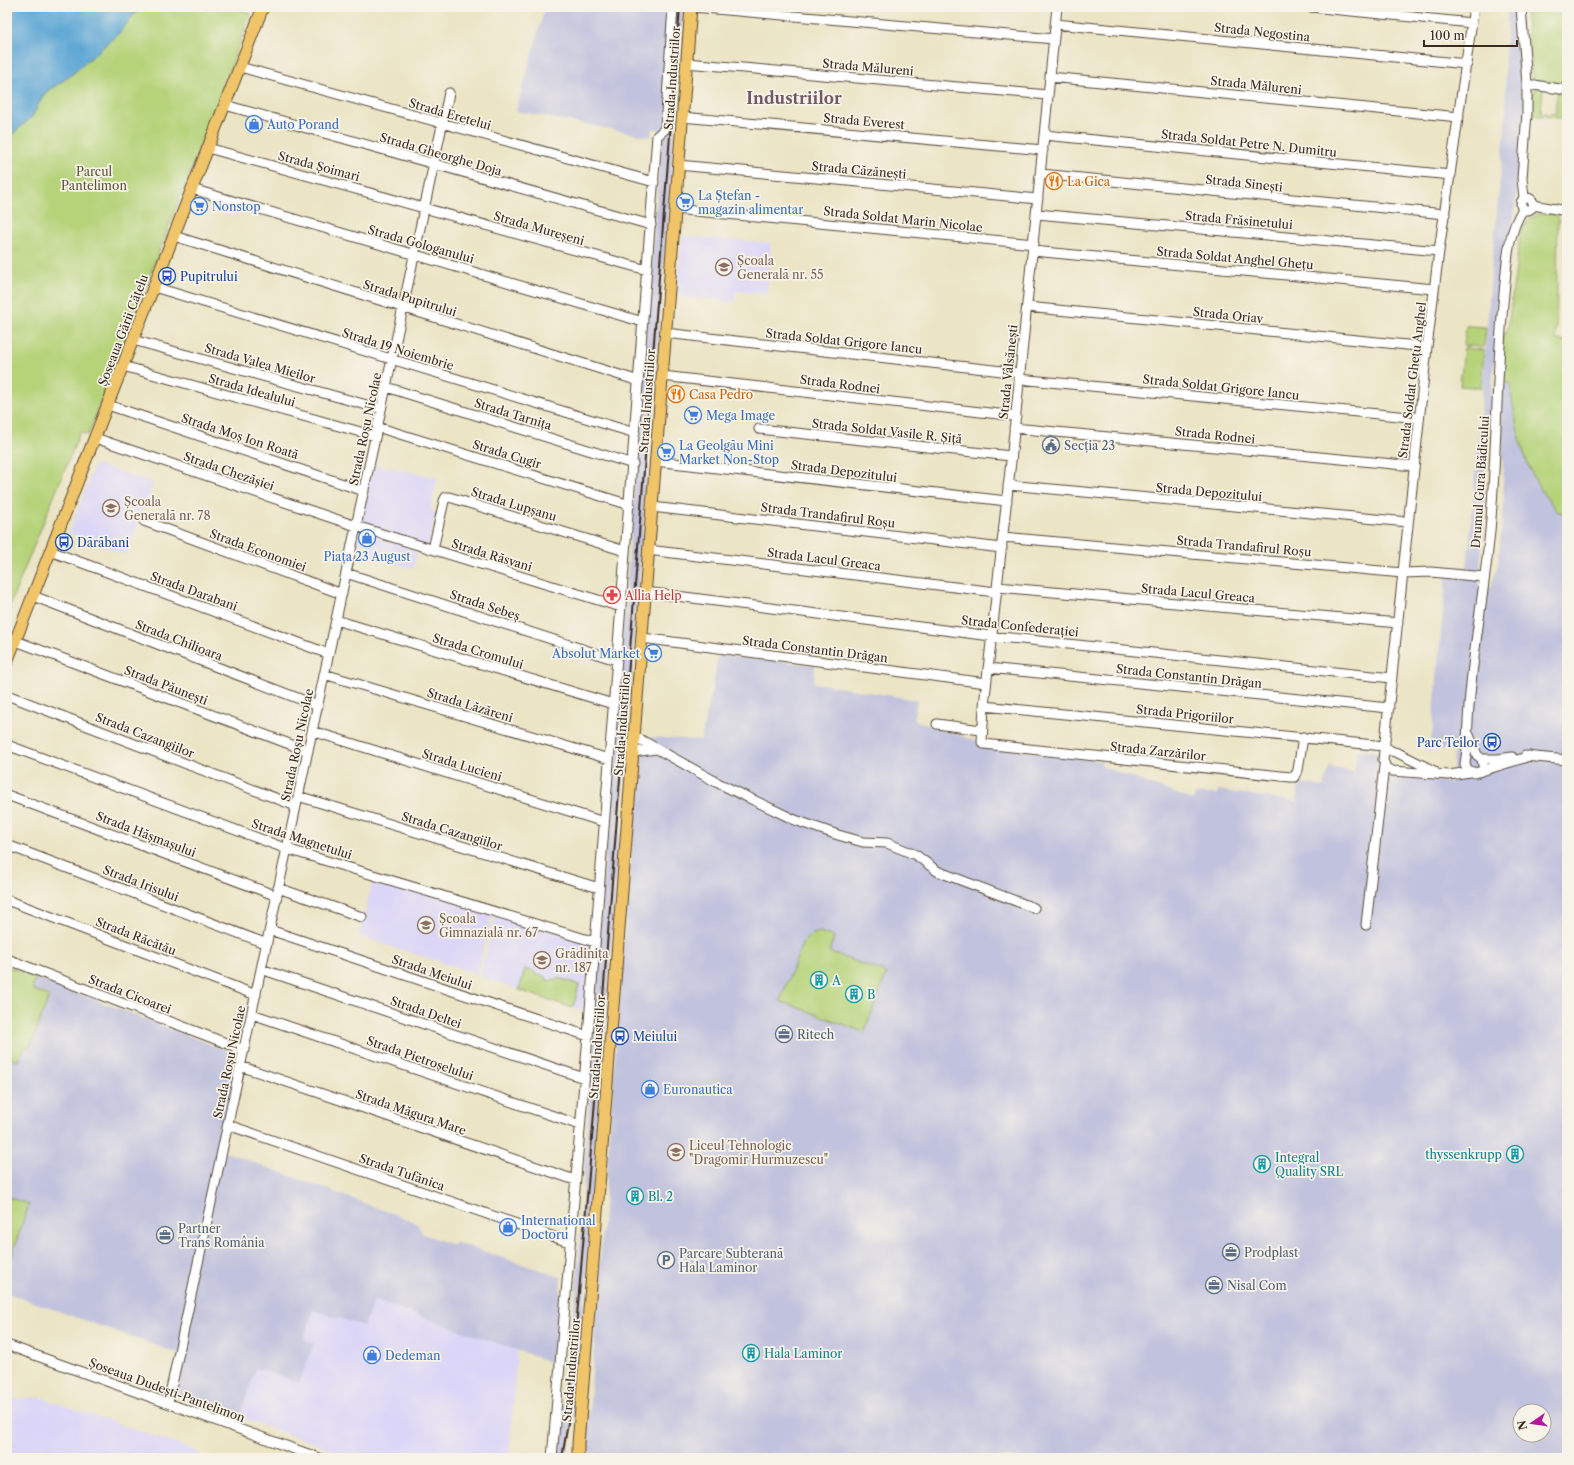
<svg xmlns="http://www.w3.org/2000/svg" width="1574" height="1465" font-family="'Libre Caslon Text',serif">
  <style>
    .built { fill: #dbd6f7 }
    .industrial { fill: #c1c2dd; fill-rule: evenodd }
    .green { fill: #b6d37a; stroke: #787e4c }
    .water { fill: #5ea7d5; stroke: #4c687a }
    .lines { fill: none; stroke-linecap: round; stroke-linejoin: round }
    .minor-casing { stroke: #554637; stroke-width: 11 }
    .major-casing { stroke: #554637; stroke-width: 13 }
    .minor { stroke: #fff; stroke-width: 9 }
    .major { stroke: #f0c469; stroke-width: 11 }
    .rail { stroke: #3b2a1e; stroke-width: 2 }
    .labels { text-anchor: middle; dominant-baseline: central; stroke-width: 3.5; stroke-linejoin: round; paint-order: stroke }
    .street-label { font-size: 12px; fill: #3b2a1e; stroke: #f7f3e8 }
    .shop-label { font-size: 12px; fill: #366cbe; stroke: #f7f3e8; text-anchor: start }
    .park-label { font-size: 12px; fill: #5a5435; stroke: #f7f3e8 }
    .food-label { font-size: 12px; fill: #c56008; stroke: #f7f3e8; text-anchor: start }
    .education-label { font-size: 12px; fill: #785e54; stroke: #f7f3e8; text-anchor: start }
    .transit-label { font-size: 12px; fill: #164399; stroke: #f7f3e8; text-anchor: start }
    .service-label { font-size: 12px; fill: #4e5e75; stroke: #f7f3e8; text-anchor: start }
    .health-label { font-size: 12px; fill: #be3a42; stroke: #f7f3e8; text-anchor: start }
    .culture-label { font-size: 12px; fill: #0d838f; stroke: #f7f3e8; text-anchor: start }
    .district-label { font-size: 16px; font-weight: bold; fill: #715965; stroke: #f7f3e8 }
  </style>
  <rect width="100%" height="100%" fill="#f7f3e8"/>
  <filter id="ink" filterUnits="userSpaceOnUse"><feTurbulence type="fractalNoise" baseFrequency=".025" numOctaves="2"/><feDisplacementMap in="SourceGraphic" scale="8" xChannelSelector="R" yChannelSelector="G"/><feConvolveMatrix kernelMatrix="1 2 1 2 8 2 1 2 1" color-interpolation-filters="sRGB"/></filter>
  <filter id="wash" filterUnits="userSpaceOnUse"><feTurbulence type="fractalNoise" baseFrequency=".012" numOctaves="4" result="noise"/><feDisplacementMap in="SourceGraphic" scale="16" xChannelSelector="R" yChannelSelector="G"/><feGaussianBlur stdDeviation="0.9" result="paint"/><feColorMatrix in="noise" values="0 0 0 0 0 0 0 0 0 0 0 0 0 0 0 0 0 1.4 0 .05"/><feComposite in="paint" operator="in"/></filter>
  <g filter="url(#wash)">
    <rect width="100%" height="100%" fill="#ebe4c5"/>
    <path class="built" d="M682,236L771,243L767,294L736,291L735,302L677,297Z
      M95,464L153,483L126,555L69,533Z
      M372,464L438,478L430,510L436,512L428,549L419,547L413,568L371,559L373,546L356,542Z
      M374,876L493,913L477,974L359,936Z
      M496,914L590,943L583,1011L480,977Z
      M374,1300L517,1350L509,1458H354L240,1417L256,1368L299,1382L314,1344L304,1340L313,1309Z
      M7,1396L15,1399L39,1397L195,1450L201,1458H7Z"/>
    <path class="industrial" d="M545,7H684L615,890L586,1284L575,1410L566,1458H556L577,1282L603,889L662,134L659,129L652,128L651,137L516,111Z
      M1508,7H1517L1525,81V120L1506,285L1498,322L1492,383L1479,592L1491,587L1498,564L1504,507L1500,383L1510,382L1513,407L1517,429L1524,454L1533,477L1558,512L1567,513V1458H586L622,962L642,737L701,740L712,690L718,655L815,665L814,683L917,700L914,720L976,741L983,745L1102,761L1101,766L1193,800L1195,794H1217L1218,790L1297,802L1299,783L1324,787L1329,767L1354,772L1357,749L1380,753L1379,774L1452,782L1454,752L1431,746L1447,567L1467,568L1480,422L1492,261L1504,141L1506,112L1505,57ZM1520,1411H1544V1435H1520Z
      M36,977L239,1055L218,1151L228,1153L410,1220L417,1224L423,1234L453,1245L455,1242L561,1277L556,1364L374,1300L364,1326L313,1310L304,1339L314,1344L299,1383L256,1368L240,1417L177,1396L185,1356L7,1293V1057L18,1061L25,1045L30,1048L49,995L32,989Z"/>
    <path class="green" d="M140,7H240V9L251,14L88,435L80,432L7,612V139L32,117L42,97L46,92L70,76L119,33Z
      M1525,7H1567V86L1532,80Z
      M1543,88L1541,113L1555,114L1557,90L1567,92V119L1532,115L1533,89Z
      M1539,214H1558L1556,340L1567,341V513L1558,512C1549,501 1539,489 1533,476C1519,446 1514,415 1510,383H1500L1502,337L1508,329L1520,236C1523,225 1528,218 1539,214Z
      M1466,326L1486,327L1484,347L1464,346Z
      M1464,348L1484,350L1481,388L1460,386Z
      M820,932L834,937L829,952L887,973L864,1032L780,1001L803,942L811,935Z
      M7,966L36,977L32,989L49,996L30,1048L24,1046L18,1061L7,1057Z
      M525,969L535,972V974L547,978V980L550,981C558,975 570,982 579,985L573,1008L519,990Z
      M7,1197L29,1204L7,1269Z"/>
    <path class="water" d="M7,7H140L119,33L70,76L46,92L42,97L32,117L7,139Z"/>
  </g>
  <g filter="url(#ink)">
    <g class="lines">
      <g class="minor-casing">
        <path id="minor" d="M693,7L1054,39
          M1057,7L1012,452L984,706L982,742L984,744L1290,777H1295L1298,770L1303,737
          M1311,7L1472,23
          M1521,7L1527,84V113L1522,178L1524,198
          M1055,24L1467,64
          M686,63L1048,95
          M240,67L654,182
          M1050,77L1459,117
          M1527,84L1567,90
          M225,105L651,225
          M682,117L1043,150
          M1044,135L1451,175
          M208,148L647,270
          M678,165L1038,199
          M1041,174L1445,214
          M192,189L643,322
          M1521 204a6 6 0 1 1 12 0a6 6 0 1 1-12 0Z
          M1533,205L1567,211
          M675,209L1034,244
          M1523,209C1507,234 1507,264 1504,293C1496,373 1497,452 1490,531C1483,604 1468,675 1467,748C1467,754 1465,760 1465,765L1468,770L1475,773L1530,756
          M1037,214L1439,251
          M174,236L639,381
          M1033,251L1434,289
          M154,287L635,433
          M1027,307L1427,347
          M665,333L1020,373
          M133,340L381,409
          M123,366L375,436
          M662,376L1016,416
          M1019,379L1419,418
          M386,387L633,464
          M108,405L364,491
          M377,427L630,505
          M1014,428L1414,466
          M759,429L1011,456
          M95,438L356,526L621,607
          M655,461L1007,501
          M1008,485L1408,522
          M652,507L1002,548
          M144,521L342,594
          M1003,537L1403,573L1431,572L1484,577
          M433,549L444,501L446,497H449L625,551
          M648,550L996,592
          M50,551L329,654
          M346,573L616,660
          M997,587L1398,623
          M645,592L991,636L1392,678
          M33,596L318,706
          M336,620L613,704
          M642,638L986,683
          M16,641L308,751
          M988,668L1389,708
          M324,674L609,759
          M7,695L296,806
          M984,706L1384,746
          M937,724L981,730
          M312,731L604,822
          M1469,735L1477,755L1482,759L1483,765
          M634,736L718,783L795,820L838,835L863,842L887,843L916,855L937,871L1034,908
          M7,745L287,849L595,942
          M1384,746L1391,751L1398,753L1434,771
          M633,752L656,749
          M1525,756L1567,760
          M1482,759H1498L1512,757
          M1470,772L1449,775L1392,771L1386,768L1383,760L1427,347L1439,251L1474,7
          M7,795L277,896
          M298,796L599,888
          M7,845L267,944
          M278,888L362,917
          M7,900L256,995
          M1366,925L1384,766
          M270,930L588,1036
          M7,959L244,1050
          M261,969L584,1078
          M252,1014L580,1125
          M240,1066L575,1180
          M228,1125L569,1242
          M7,1345L319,1458
          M168,1403L449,93
          M552,1458L588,1036L657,136L665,129L673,7"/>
      </g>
      <g class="major-casing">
        <path id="major" d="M7,662L263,7
          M578,1458V1444L595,1237L691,7"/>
      </g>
      <use href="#minor" class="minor"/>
      <use href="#major" class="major"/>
      <path class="rail" d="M562,1458L568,1423L593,1126L680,7"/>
    </g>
  </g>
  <defs>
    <g id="shop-ring" transform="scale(0.9)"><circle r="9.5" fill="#f7f3e8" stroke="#3f7fe0" stroke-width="1.5"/><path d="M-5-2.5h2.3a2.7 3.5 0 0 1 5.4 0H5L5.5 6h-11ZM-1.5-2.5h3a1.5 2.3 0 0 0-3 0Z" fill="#3f7fe0"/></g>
    <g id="restaurant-ring" transform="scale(0.9)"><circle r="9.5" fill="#f7f3e8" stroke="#e8710a" stroke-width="1.5"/><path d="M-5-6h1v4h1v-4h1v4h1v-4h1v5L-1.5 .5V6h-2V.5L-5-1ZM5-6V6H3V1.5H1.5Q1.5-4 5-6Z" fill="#e8710a"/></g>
    <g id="supermarket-ring" transform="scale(0.9)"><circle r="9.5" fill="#f7f3e8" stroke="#3f7fe0" stroke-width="1.5"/><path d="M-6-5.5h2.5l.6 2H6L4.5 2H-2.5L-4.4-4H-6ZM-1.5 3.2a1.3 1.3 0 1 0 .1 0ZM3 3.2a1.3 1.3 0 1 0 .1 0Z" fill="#3f7fe0"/></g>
    <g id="school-ring" transform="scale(0.9)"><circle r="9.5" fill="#f7f3e8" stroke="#8d6e63" stroke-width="1.5"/><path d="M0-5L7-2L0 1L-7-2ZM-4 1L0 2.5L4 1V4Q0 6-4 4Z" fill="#8d6e63"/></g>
    <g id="bus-ring" transform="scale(0.9)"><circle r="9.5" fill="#f7f3e8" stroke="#1a4fb4" stroke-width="1.5"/><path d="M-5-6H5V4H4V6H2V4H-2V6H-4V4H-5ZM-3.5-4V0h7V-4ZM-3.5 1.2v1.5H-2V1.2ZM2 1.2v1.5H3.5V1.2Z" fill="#1a4fb4"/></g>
    <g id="civic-ring" transform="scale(0.9)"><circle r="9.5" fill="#f7f3e8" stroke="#5c6f8a" stroke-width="1.5"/><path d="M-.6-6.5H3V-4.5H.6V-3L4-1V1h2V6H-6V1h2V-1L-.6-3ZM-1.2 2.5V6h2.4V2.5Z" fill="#5c6f8a"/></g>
    <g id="pharmacy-ring" transform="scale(0.9)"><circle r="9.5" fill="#f7f3e8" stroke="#e0444e" stroke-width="1.5"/><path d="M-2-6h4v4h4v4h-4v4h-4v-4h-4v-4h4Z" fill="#e0444e"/></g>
    <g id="building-ring" transform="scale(0.9)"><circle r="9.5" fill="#f7f3e8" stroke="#0f9aa8" stroke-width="1.5"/><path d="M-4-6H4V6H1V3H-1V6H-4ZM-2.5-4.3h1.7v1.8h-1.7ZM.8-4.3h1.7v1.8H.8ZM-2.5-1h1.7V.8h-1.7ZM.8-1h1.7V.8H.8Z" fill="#0f9aa8"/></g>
    <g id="office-ring" transform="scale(0.9)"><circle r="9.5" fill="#f7f3e8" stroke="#5c6f8a" stroke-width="1.5"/><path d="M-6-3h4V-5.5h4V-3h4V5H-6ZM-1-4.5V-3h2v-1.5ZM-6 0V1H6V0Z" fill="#5c6f8a"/></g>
    <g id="parking-ring" transform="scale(0.9)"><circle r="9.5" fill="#f7f3e8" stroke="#5c6f8a" stroke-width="1.5"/><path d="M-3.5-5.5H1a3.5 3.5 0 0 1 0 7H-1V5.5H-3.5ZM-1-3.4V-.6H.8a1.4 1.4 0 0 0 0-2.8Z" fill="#5c6f8a"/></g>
  </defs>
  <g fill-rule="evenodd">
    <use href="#shop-ring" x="254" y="124"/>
    <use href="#restaurant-ring" x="1054" y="181"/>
    <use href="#supermarket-ring" x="685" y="202"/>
    <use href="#supermarket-ring" x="199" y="206"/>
    <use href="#school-ring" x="724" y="267"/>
    <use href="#bus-ring" x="167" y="276"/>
    <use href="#restaurant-ring" x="676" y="394"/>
    <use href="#supermarket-ring" x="693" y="415"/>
    <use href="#civic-ring" x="1051" y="445"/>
    <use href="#supermarket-ring" x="666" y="452"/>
    <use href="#school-ring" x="111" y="508"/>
    <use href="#shop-ring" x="367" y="538"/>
    <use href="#bus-ring" x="64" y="542"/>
    <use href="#pharmacy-ring" x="612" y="595"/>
    <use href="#supermarket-ring" x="653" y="653"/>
    <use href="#bus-ring" x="1492" y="742"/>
    <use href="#school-ring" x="426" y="925"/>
    <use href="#school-ring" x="542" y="960"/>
    <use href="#building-ring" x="819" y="980"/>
    <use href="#building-ring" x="854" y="994"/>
    <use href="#office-ring" x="784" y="1034"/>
    <use href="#bus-ring" x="620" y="1036"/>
    <use href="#shop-ring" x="650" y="1089"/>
    <use href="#school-ring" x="676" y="1152"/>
    <use href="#building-ring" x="1515" y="1154"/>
    <use href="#building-ring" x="1262" y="1164"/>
    <use href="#building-ring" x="635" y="1196"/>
    <use href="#shop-ring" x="508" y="1227"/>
    <use href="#office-ring" x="165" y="1235"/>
    <use href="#office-ring" x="1231" y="1252"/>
    <use href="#parking-ring" x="666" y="1260"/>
    <use href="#office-ring" x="1214" y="1285"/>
    <use href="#building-ring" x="751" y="1353"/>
    <use href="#shop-ring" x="372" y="1355"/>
  </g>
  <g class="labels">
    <g class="street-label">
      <text transform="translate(1262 32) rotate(6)">Strada Negostina</text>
      <text transform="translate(868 67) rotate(5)">Strada Mălureni</text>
      <text transform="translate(672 78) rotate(-86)">Strada Industriilor</text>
      <text transform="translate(1256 85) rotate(6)">Strada Mălureni</text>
      <text transform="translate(450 114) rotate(16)">Strada Eretelui</text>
      <text transform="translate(864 121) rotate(5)">Strada Everest</text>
      <text transform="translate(1249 143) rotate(6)">Strada Soldat Petre N. Dumitru</text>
      <text transform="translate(441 154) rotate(16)">Strada Gheorghe Doja</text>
      <text transform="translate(319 166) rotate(15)">Strada Șoimari</text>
      <text transform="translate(859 170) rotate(5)">Strada Căzănești</text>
      <text transform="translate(1244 183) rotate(6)">Strada Sinești</text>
      <text transform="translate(903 219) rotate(6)">Strada Soldat Marin Nicolae</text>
      <text transform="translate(1239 220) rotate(5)">Strada Frăsinetului</text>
      <text transform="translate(539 228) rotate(16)">Strada Mureșeni</text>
      <text transform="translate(421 244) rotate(16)">Strada Gologanului</text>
      <text transform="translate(1235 258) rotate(5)">Strada Soldat Anghel Ghețu</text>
      <text transform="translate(410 298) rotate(17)">Strada Pupitrului</text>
      <text transform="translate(1228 315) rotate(6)">Strada Oriav</text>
      <text transform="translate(123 330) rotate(-69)">Șoseaua Gării Cățelu</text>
      <text transform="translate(844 341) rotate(6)">Strada Soldat Grigore Iancu</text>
      <text transform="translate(398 349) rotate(17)">Strada 19 Noiembrie</text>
      <text transform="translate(260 363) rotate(16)">Strada Valea Mieilor</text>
      <text transform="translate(1008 372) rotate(-84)">Strada Vâlsănești</text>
      <text transform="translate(1412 380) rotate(-83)">Strada Soldat Ghețu Anghel</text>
      <text transform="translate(840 384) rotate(7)">Strada Rodnei</text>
      <text transform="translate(1221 387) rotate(6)">Strada Soldat Grigore Iancu</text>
      <text transform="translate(252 390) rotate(16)">Strada Idealului</text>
      <text transform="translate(647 401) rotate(-86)">Strada Industriilor</text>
      <text transform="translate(513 414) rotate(17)">Strada Tarnița</text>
      <text transform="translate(365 429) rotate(-78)">Strada Roșu Nicolae</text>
      <text transform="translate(887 431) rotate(6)">Strada Soldat Vasile R. Șiță</text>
      <text transform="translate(1215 435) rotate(6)">Strada Rodnei</text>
      <text transform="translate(240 436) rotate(18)">Strada Moș Ion Roată</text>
      <text transform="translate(507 454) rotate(17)">Strada Cugir</text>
      <text transform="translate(229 471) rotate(19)">Strada Chezășiei</text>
      <text transform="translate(844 471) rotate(7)">Strada Depozitului</text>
      <text transform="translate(1480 482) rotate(-86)">Drumul Gura Bădicului</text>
      <text transform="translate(1209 492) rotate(5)">Strada Depozitului</text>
      <text transform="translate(514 504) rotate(17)">Strada Lupșanu</text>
      <text transform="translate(828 515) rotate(7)">Strada Trandafirul Roșu</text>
      <text transform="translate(1244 546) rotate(5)">Strada Trandafirul Roșu</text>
      <text transform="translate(258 550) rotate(20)">Strada Economiei</text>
      <text transform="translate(492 555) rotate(17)">Strada Răsvani</text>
      <text transform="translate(824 559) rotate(7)">Strada Lacul Greaca</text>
      <text transform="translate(194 591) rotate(20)">Strada Darabani</text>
      <text transform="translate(1198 593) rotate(5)">Strada Lacul Greaca</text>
      <text transform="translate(485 605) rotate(18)">Strada Sebeș</text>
      <text transform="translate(1020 626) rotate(6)">Strada Confederației</text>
      <text transform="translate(179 640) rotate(21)">Strada Chilioara</text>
      <text transform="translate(815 649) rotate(7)">Strada Constantin Drăgan</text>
      <text transform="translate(478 651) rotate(17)">Strada Cromului</text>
      <text transform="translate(1189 676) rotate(6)">Strada Constantin Drăgan</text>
      <text transform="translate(166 685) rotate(21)">Strada Păunești</text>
      <text transform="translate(470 705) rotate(17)">Strada Lăzăreni</text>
      <text transform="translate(1185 714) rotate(6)">Strada Prigoriilor</text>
      <text transform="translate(622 724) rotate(-86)">Strada Industriilor</text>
      <text transform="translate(145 735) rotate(21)">Strada Cazangiilor</text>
      <text transform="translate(297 745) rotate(-78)">Strada Roșu Nicolae</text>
      <text transform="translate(1158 751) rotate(6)">Strada Zarzărilor</text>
      <text transform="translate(462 765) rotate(17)">Strada Lucieni</text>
      <text transform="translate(452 831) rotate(17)">Strada Cazangiilor</text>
      <text transform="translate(146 834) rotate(21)">Strada Hășmașului</text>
      <text transform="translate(302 839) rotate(18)">Strada Magnetului</text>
      <text transform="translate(141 883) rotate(21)">Strada Irisului</text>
      <text transform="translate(136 936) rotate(21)">Strada Răcătău</text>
      <text transform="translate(432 972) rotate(19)">Strada Meiului</text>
      <text transform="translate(130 994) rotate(21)">Strada Cicoarei</text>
      <text transform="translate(426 1012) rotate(19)">Strada Deltei</text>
      <text transform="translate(597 1047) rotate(-86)">Strada Industriilor</text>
      <text transform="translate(420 1058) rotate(19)">Strada Pietroșelului</text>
      <text transform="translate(229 1062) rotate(-78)">Strada Roșu Nicolae</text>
      <text transform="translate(411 1112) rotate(19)">Strada Măgura Mare</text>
      <text transform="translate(402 1172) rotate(19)">Strada Tufănica</text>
      <text transform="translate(571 1370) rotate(-85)">Strada Industriilor</text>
      <text transform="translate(167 1390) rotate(20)">Șoseaua Dudești-Pantelimon</text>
    </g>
    <g class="shop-label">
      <text x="267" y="124">Auto Porand</text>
      <text x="698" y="195">La Ștefan -<tspan x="698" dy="14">magazin alimentar</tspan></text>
      <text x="212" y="206">Nonstop</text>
      <text x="706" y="415">Mega Image</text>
      <text x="679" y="445">La Geolgău Mini<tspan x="679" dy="14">Market Non-Stop</tspan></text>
      <text x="367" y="556" text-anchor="middle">Piața 23 August</text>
      <text x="640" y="653" text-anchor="end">Absolut Market</text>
      <text x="663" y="1089">Euronautica</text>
      <text x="521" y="1220">International<tspan x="521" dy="14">Doctoru</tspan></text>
      <text x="385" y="1355">Dedeman</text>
    </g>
    <g class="park-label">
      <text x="94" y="171">Parcul<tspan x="94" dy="14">Pantelimon</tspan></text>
    </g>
    <g class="food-label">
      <text x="1067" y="181">La Gica</text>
      <text x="689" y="394">Casa Pedro</text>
    </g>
    <g class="education-label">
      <text x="737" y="260">Școala<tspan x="737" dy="14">Generală nr. 55</tspan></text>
      <text x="124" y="501">Școala<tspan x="124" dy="14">Generală nr. 78</tspan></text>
      <text x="439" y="918">Școala<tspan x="439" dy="14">Gimnazială nr. 67</tspan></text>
      <text x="555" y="953">Grădinița<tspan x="555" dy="14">nr. 187</tspan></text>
      <text x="689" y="1145">Liceul Tehnologic<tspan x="689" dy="14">"Dragomir Hurmuzescu"</tspan></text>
    </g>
    <g class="transit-label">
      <text x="180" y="276">Pupitrului</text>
      <text x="77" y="542">Dărăbani</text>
      <text x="1479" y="742" text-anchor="end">Parc Teilor</text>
      <text x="633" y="1036">Meiului</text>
    </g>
    <g class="service-label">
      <text x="1064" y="445">Secția 23</text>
      <text x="797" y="1034">Ritech</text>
      <text x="178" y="1228">Partner<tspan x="178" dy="14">Trans România</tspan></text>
      <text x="1244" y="1252">Prodplast</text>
      <text x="679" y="1253">Parcare Subterană<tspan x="679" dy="14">Hala Laminor</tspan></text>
      <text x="1227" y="1285">Nisal Com</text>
    </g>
    <g class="health-label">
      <text x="625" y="595">Allia Help</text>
    </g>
    <g class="culture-label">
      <text x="832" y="980">A</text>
      <text x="867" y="994">B</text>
      <text x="1502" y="1154" text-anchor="end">thyssenkrupp</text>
      <text x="1275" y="1157">Integral<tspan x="1275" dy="14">Quality SRL</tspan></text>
      <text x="648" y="1196">Bl. 2</text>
      <text x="764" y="1353">Hala Laminor</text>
    </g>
    <g class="district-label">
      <text x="794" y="98">Industriilor</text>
    </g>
  </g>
  <rect width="1574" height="1465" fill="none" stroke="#f7f3e8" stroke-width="24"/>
  <g transform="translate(1532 1423) rotate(257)"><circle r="19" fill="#f7f3e8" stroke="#aca397"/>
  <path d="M0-3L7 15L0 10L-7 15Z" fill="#b5179e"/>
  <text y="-6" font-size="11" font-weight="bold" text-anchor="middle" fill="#3b2a1e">N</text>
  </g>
  <path d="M1424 40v6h93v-6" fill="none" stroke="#3b2a1e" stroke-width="2"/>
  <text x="1430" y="40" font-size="12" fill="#3b2a1e" stroke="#f7f3e8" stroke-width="3" paint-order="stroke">100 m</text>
</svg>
